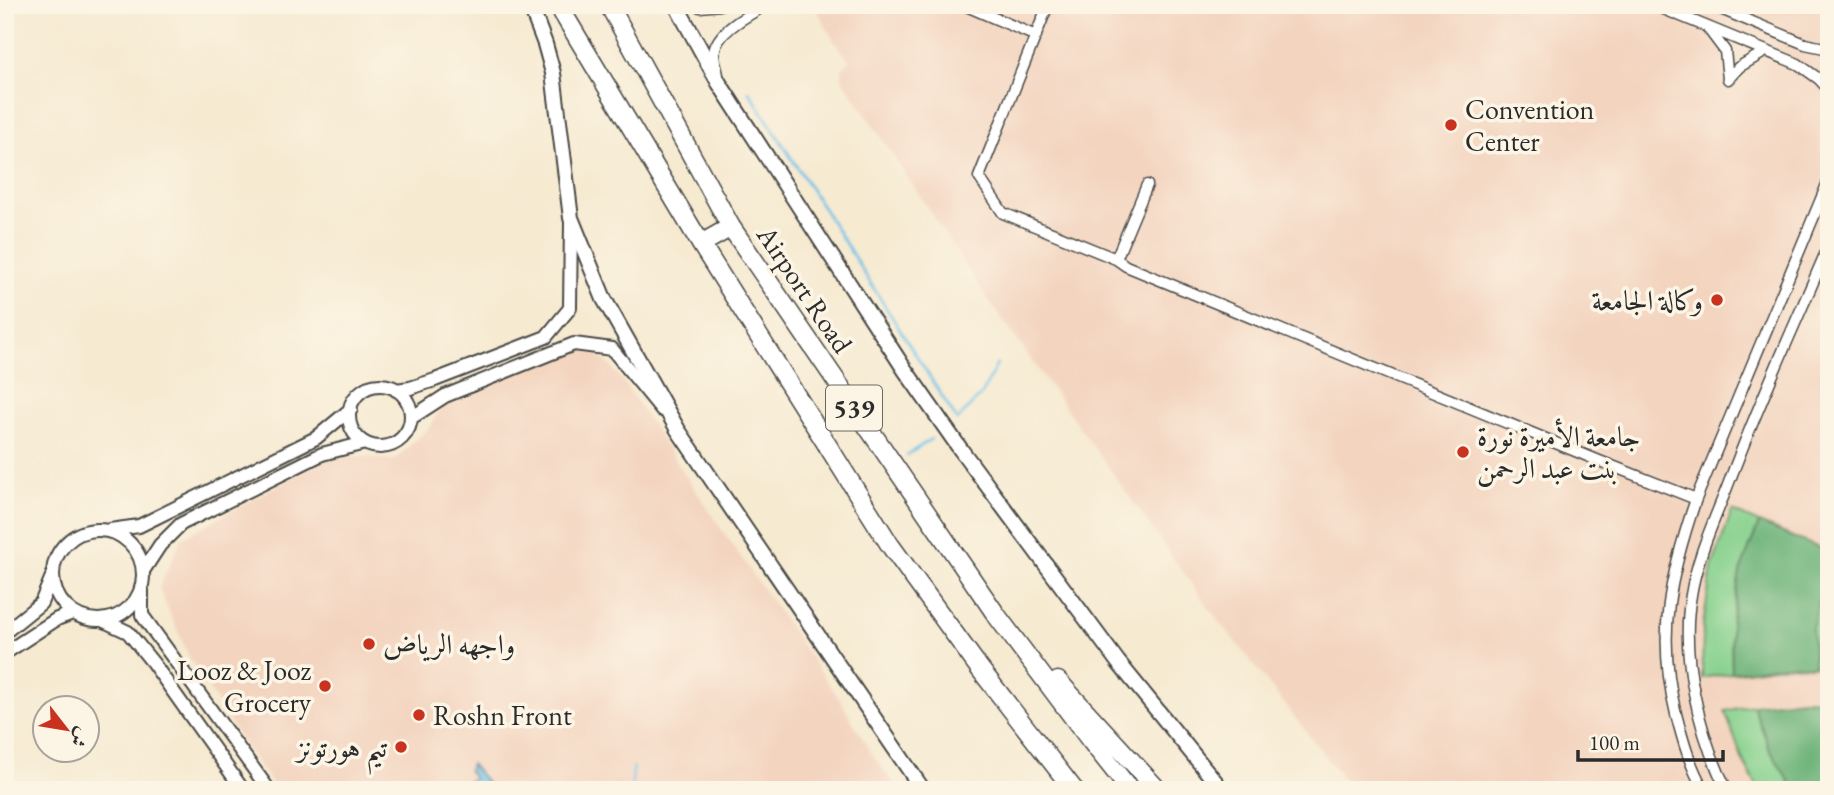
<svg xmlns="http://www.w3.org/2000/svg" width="1834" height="795" font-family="'EB Garamond',Amiri,serif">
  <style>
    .built { fill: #f3d4bf }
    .green { fill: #87d18e; stroke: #597e5c; stroke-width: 2 }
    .forest { fill: #6db379; stroke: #4c6f52; stroke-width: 2 }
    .water { fill: #6ac0e7; stroke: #4a7689; stroke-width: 2 }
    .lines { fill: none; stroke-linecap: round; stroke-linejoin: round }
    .stream { stroke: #6ac0e7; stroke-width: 2.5 }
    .minor-casing { stroke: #494844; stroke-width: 13 }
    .tertiary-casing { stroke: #494844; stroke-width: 16 }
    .secondary-casing { stroke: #494844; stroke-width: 18 }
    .motorway-casing { stroke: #494844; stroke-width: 21 }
    .minor { stroke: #fff; stroke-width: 10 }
    .tertiary { stroke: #fff; stroke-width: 12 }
    .secondary { stroke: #fff; stroke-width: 14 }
    .motorway { stroke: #fff; stroke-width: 18 }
    .poi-dot { fill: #c8321e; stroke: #fcf5e5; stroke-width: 2.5 }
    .labels { text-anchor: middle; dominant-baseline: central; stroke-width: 7; stroke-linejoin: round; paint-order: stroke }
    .shield { fill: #fcf5e5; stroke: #6a6863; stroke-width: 2 }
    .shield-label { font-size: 26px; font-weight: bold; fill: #2b2b2b }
    .poi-label { font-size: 28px; fill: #2b2b2b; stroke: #fcf5e5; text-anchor: start }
    .street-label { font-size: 28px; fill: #2b2b2b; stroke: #fcf5e5 }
  </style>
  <rect width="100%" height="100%" fill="#fcf5e5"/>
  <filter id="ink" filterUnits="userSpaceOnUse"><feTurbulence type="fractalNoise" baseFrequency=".0143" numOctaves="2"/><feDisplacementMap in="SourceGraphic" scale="14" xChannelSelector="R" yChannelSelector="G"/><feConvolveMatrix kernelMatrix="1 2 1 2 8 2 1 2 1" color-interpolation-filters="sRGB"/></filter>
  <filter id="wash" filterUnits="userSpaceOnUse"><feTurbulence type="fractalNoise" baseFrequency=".00686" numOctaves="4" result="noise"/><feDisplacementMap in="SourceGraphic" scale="28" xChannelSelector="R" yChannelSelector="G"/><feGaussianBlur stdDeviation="1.57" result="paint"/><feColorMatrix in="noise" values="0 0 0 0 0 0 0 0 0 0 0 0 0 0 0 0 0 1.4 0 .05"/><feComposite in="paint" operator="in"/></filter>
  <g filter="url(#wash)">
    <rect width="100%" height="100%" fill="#f6ead1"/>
    <path class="built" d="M814,5H1829V790H1352L1209,608L985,295L842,78V69L850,61L834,41Z
      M567,351H587L600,356L610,365L623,381L720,527L840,700L873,756L899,790H277L246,748L189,657L159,588L182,538L330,457L351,455L394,460L431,426L444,400Z"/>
    <path class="green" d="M1732,511L1759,523L1740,572L1731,624L1732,673L1702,678L1703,626L1712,567Z
      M1829,571V669L1814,666L1811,629L1821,592Z
      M1753,705L1770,750L1795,790H1759L1743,761L1725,711Z"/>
    <path class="forest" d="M1759,523L1829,552V571L1821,592L1812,628L1814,666L1787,665L1732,673L1731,624L1740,572Z
      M1803,699L1829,700V790H1795L1770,750L1753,705Z"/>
    <path class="water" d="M471,764L487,783L477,790H472L470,787L464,790L461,786L474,778L468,770Z"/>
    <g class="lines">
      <path class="stream" d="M749,91L957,420L982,394L997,364
        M907,455L931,439
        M632,790L633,767"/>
    </g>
  </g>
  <g filter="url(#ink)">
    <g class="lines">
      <g class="minor-casing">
        <path id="minor" d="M697,5L700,7L720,5
          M964,5L1036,36
          M1048,5L979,177L1003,213L1116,259L1126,266L1597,460L1696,499
          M1654,5L1798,64L1819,79L1829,90
          M1711,5L1805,44L1829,49
          M1707,27L1725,51L1728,79L1739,67L1766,51
          M718,75C717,69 714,60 714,53C716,31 749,15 766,5
          M1116,259L1147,185
          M1704,790C1690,766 1683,741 1676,714C1656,633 1670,576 1696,499L1829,180
          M1727,790C1699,736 1680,655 1691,595C1697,557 1714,521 1728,485C1758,404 1795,325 1829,245"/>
      </g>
      <g class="tertiary-casing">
        <path id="tertiary" d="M349 416a31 31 0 1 1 62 0a31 31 0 1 1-62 0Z
          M396,390L410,388L435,380L546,337L570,308L571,222
          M411,418L445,396L574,344L612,349L662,410
          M110,530L139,526L316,438L351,409
          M53 575a45 45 0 1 1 90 0a45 45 0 1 1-90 0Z
          M143,571L160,545L181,524L322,454L365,443
          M142,590V615L269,790
          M102,620L128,632L153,663L243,790
          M5,632L41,603L53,574
          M5,653L57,619L73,613"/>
      </g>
      <g class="secondary-casing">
        <path id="secondary" d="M530,5L545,44L553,73L571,218L604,299L678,430L923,790
          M676,5L719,83L905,370L961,450L1118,662L1222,790"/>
      </g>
      <g class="motorway-casing">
        <path id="motorway" d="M558,5L701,244L890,545L980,669L1074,790
          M609,5L731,227L997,616L1091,741L1130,790
          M701,244L731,227
          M1058,681L1158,790"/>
      </g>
      <use href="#minor" class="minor"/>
      <use href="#tertiary" class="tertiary"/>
      <use href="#secondary" class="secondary"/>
      <use href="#motorway" class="motorway"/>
    </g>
  </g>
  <g class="poi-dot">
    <circle cx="1451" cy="125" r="7"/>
    <circle cx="1717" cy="300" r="7"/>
    <circle cx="1463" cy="452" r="7"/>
    <circle cx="369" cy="644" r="7"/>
    <circle cx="325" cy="686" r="7"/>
    <circle cx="419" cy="715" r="7"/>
    <circle cx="401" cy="747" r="7"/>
  </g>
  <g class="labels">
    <rect class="shield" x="826" y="385.5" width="56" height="45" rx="5"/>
    <g class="shield-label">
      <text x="854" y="408">539</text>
    </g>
    <g class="poi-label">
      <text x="1465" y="109">Convention<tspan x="1465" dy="32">Center</tspan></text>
      <text x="1703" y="300" text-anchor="end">وكالة الجامعة</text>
      <text x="1477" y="436">جامعة الأميرة نورة<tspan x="1477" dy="32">بنت عبد الرحمن</tspan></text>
      <text x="383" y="644">واجهه الرياض</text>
      <text x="311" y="670" text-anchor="end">Looz &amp; Jooz<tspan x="311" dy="32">Grocery</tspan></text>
      <text x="433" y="715">Roshn Front</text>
      <text x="387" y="747" text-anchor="end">تيم هورتونز</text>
    </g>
    <g class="street-label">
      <text transform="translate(805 289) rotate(56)">Airport Road</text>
    </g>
  </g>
  <rect width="1834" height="795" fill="none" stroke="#fcf5e5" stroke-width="28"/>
  <g transform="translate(66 729) rotate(121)"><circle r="33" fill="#fcf5e5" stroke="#a8a49b" stroke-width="2"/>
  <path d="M0-5L12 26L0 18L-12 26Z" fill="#c8321e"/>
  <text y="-10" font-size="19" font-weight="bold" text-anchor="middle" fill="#2b2b2b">ش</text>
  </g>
  <path d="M1578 750v10h145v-10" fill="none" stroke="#2b2b2b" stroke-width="3.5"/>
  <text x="1589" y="750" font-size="21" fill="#2b2b2b" stroke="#fcf5e5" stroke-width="5" paint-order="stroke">100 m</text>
</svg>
